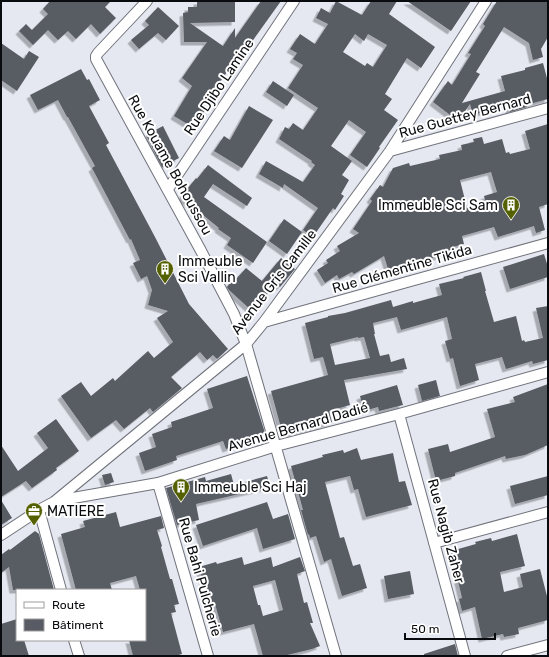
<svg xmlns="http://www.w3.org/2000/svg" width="549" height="657" font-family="Rubik,sans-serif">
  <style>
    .building { fill: #585b63; fill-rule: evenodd; filter: url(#shadow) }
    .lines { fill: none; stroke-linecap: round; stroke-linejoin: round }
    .minor-casing { stroke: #70737b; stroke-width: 12 }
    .minor { stroke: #fff; stroke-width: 10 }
    .labels { text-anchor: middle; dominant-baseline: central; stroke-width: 4; stroke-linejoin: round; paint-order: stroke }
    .street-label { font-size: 14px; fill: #0a0b0e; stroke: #fff }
    .poi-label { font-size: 14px; fill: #0a0b0e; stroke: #fff; text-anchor: start }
  </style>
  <defs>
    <filter id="shadow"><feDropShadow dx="-3.5" dy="3.5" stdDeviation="0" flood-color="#0004"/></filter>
  </defs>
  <rect width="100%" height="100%" fill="#e5e8f1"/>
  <path class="building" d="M50,1H111L105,7L116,18L100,34L91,24L76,39L68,31L58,40L48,30L33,45L19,31L26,24L32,30L48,14L43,9Z
    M197,1H235V22L190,23L223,46L235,28V38L261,1H281L241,57L239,56L235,62H234L204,105L207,107L194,128L174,116L192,86L182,78L207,42H184L183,13L188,12V7H197Z
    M336,1L362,15L371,1H397L389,14L435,47L421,68L407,58L385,94L392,99L384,110L398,120L379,147L380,148L367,167L350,155L366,132L349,120L331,146L352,161L342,175L349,180L341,194L344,196L335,210L333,208L313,237L303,230L318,208L284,184L283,188L259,174L266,161L303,182L315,165L311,162L312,161L279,139L285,127L289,129L293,123L303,130L318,108L288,88L303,65L293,59L297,53L290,49L300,34L315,44L328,24L316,18L321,8L330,13ZM355,34L364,41L368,34L387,45L373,67L367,63L365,66L343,52Z
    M407,1H471L451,31Z
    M497,1H548V37L541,49L543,57L533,60L529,43L504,27L476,72L480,74L462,103L505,91L501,76L525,70V68L543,63L548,82V99L526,105L527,107L510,112L508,105L473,115L470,104L458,121L433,102L448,81L452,85L471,54L468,53L485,26L483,24Z
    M158,7L179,26L166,40L158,33L139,49L131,40L149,25L145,21Z
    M1,43L24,59L29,51L39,57L17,91L1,80Z
    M81,69L87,80L89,79L100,100L89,106L109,143L106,145L155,237L189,304L228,349L217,359L213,355L207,360L200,352L171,377L182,388L153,412L150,408L124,429L116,420L91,438L61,396L81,382L91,396L113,378L115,381L148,351L154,358L173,342L157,318L168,311L148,305L152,290L147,276L141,279L133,263L140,260L131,239L130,240L92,168L95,166L68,117H67L58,100L38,110L30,95Z
    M273,81L294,95L287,106L266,92Z
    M249,106L273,120L242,168L214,151L224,136L230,140Z
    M548,124V204L539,207L545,230L536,233L534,226L498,237L494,227L462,236L464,244L453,247L454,251L440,254L441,256L415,262V265L389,272L384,256L354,274L352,272L339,279L337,275L325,283L317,270L328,263L326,260L340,251L337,246L359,233L353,229L372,201L370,199L380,185L383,187L393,168L409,163L410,166L440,159L439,155L462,150L461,145L474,142L473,139L482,137L484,144L502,139L506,153L509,152L510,154L530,149L525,131ZM491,172L497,192L484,196L486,204L467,208L460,180Z
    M163,126L179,158L162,167L146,135Z
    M208,165L252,198L247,206L213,184L204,197L267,242L253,263L227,245L231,238L218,229L219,228L181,197L196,178L197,179Z
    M284,219L302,232L287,254L269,241Z
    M544,254L548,267V277L510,289L503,267Z
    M281,258L295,269L280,287L276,284L252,311L229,290L227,287L235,277L237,278L246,268L262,281Z
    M481,272L486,291H485L494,322L516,316L522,341L524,340L525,342L543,338L536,308L548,306V360L533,364L532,361L506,369L502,357L475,364L479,380L460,386L453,358L450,359L445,341L452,339L447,317L401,330L397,317L373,323L375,334H374L380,356L389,354L391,362L404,358L407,369L344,380L350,405L329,411L332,422L283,435L271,391L328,375L323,357L314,359L305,323L328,317V316L345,313L391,300L393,307L413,301V303L442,295L439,284L464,278L463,277ZM358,337V338L364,337L370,358L335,365L330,344Z
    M247,376L266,436L226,449L223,441L176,456L177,460L145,471L139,453L156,447L152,434L172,427L171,422L213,408L207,389Z
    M436,380L440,396L422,401L418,385Z
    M548,384V445L525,455L506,459L505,456L455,473V476L436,481L428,449L448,444L450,452L495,437L487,409L515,402L513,397Z
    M397,385L403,405L379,411L378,407L364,411L360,396Z
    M56,419L79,451L56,468L57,470L32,488L26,481L1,497V445L18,471L48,448L37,433Z
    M357,448L361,460L393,453L399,482L405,481L412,505L366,517L358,489L354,490L350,476L325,482L340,538L344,537L353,566L360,564L367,588L342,596L331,559L324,562L316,536L310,538L309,534L308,535L301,510H303L291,466L323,457L322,455L343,450L344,453Z
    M111,473L114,482L105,485L102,475Z
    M231,474L234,485L267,476L270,487L196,504L199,520L177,525L166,488L205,477L206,481Z
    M548,476V495L515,504L510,486Z
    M1,500L12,518L1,525Z
    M267,502L273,519L288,514L295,539L263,549L257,528L203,546L196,525Z
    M116,512L120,527L161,516L164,528L157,530L162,546L161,547L170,579H172L179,604L174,605L176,612L171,613L182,654L175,656H133L129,640H145V590H140L136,576L110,583L112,590H76L61,534L85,527L83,521Z
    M35,531L39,534L54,590H13L9,567L1,573V555L9,549L10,550Z
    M517,534L525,566L500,572L504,592L523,587L520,574L540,569L548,600V620L518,628L519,634L504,637L503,634L482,639L475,607L462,611L459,599L462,598L451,551L476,544L475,542L491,538L492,541Z
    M242,557L244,565L271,557L273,567L300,557L305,571L297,574L304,603L307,602L313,623H310L320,646L312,649L283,656H263L254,624L223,632L215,604L208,606L203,588H205L199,567L216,562L217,564ZM275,580L283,610L263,616L260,605H258L253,586Z
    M410,571L414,594L388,599L384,576Z
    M17,619V640H24L29,656H1V624Z
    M455,644L458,656H424V654Z"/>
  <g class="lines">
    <g class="minor-casing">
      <path id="minor" d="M147,1L98,53L96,56V59L200,249L234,314L246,344L336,656
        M390,151L548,108
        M168,189L294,1
        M264,322L407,282L548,243
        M399,414L465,656
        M158,483L208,656
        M56,501L158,483L276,446L399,414L548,372
        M39,510L61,590
        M1,535L39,510L54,502L246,344L264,322L390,151L486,1
        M434,543L548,512
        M74,640L79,656
        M507,656L548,645"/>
    </g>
    <use href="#minor" class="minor"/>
  </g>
  <defs>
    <g id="building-pin" transform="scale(0.9)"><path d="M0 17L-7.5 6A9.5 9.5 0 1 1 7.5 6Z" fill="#556000" stroke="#fff"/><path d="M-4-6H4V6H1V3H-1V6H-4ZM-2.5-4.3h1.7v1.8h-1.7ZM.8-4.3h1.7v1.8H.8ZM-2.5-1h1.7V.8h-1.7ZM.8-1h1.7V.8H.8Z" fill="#fff"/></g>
    <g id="office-pin" transform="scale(0.9)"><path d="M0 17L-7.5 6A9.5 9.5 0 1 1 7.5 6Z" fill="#556000" stroke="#fff"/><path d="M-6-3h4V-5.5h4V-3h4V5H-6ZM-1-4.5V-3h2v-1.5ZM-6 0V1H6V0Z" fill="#fff"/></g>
  </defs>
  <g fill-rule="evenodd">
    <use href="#building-pin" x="511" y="205"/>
    <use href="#building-pin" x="165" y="269"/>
    <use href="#building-pin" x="181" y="487"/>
    <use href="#office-pin" x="34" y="511"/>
  </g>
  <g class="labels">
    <g class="street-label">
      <text transform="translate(219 87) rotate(-56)">Rue Djibo Lamine</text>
      <text transform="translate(465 116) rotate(-15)">Rue Guettey Bernard</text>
      <text transform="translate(170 165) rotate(61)">Rue Kouame Bohoussou</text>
      <text transform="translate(402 269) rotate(-16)">Rue Clémentine Tikida</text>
      <text transform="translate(274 282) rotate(-52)">Avenue Gris Camille</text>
      <text transform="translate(298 427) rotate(-16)">Avenue Bernard Dadié</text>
      <text transform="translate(446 531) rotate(75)">Rue Nagib Zaher</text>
      <text transform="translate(200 577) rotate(74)">Rue Bahi Pulcherie</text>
    </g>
    <g class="poi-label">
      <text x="498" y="205" text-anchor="end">Immeuble Sci Sam</text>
      <text x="178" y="261">Immeuble<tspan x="178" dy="16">Sci Vallin</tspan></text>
      <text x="194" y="487">Immeuble Sci Haj</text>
      <text x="47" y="511">MATIERE</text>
    </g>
  </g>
  <rect width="549" height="657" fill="none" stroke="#0a0b0e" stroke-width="4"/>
  <rect x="16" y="589" width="130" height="52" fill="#ffffff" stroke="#9d9d9f"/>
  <rect x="24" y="602" width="20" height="6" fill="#ffffff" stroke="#9d9d9f"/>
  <text x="52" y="609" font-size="12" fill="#0a0b0e">Route</text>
  <rect x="24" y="619" width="20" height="12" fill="#585b63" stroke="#9d9d9f"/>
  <text x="52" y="629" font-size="12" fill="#0a0b0e">Bâtiment</text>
  <path d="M405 633v6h90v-6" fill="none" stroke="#0a0b0e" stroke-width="2"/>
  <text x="411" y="633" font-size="12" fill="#0a0b0e" stroke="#ffffff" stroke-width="3" paint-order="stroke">50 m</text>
</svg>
